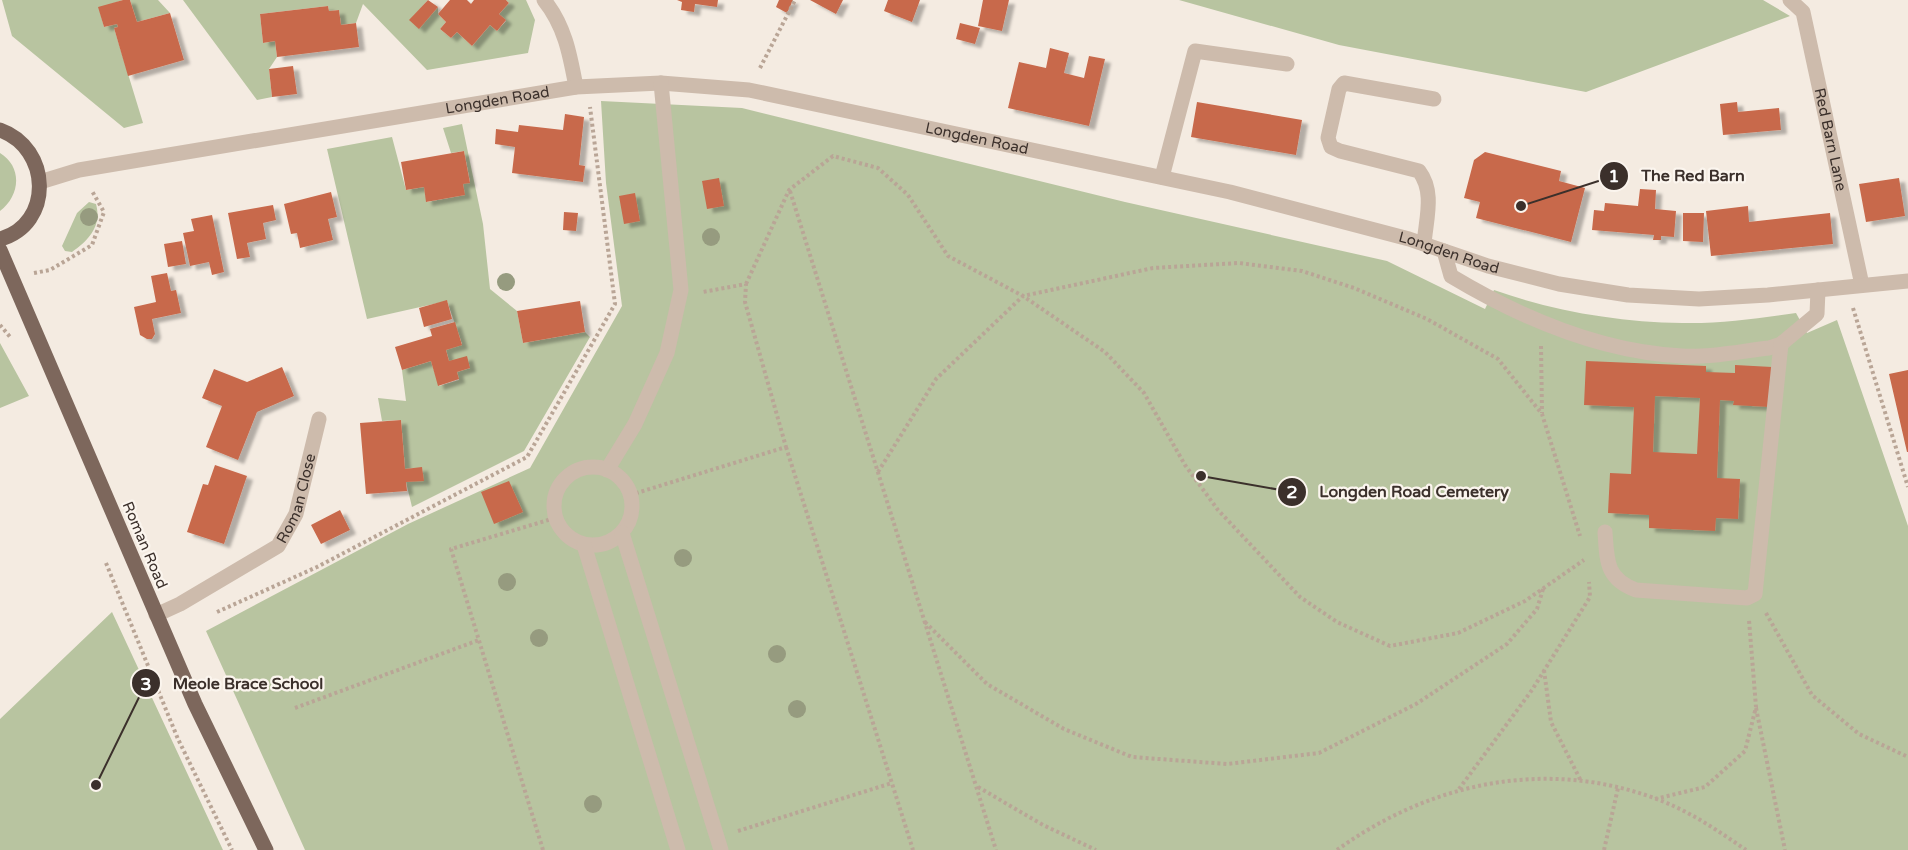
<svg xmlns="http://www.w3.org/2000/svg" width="1908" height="850" font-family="'Varela Round',sans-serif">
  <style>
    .green { fill: #b8c4a0 }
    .building { fill: #c8694b; fill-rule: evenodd; filter: url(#shadow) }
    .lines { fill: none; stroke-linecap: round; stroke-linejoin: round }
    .path { stroke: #b9a596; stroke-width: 4; stroke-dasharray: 3 3; stroke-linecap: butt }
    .minor { stroke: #cdbbac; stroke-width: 15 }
    .major { stroke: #7d675c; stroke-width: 15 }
    .tree { fill: #969b7f }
    .labels { text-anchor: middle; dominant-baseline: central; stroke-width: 4.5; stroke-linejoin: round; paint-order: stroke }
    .street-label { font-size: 15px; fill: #3b302b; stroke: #fbf5ee }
    .leader { fill: none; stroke: #3b302b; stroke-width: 2 }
    .callout-dot { fill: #3b302b; stroke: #fbf5ee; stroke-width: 2 }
    .mark-label { font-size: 18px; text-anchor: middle; font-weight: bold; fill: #fff }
    .callout-label { font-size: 16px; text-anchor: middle; font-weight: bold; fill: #3b302b; stroke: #fbf5ee; stroke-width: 4.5; stroke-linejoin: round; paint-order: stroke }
  </style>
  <defs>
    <filter id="shadow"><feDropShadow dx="6" dy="4" stdDeviation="1.5" flood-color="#0004"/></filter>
  </defs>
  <rect width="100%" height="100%" fill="#f4ebe1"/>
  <path class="green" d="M2,0H123L99,8L104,27L117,24L118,27L114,28L143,123L124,128L12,36Z
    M130,0H158L170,13L137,22Z
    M183,0H428L410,20L419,28L438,7V14L446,22L440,29L451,38L457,32L472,46L490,25L497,31L506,21L499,14L509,3L506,0H526L535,20L528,53L427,70L363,4L356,23L341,25L339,10L329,11L328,6L260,14L263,43L275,41L277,57L269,69L272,97L257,100Z
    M1179,0H1763L1790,16L1586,92L1339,45Z
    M601,101L742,108L1125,202L1387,261L1485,309L1494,290C1553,311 1618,322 1682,323C1720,324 1758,318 1796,313L1807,333L1837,320L1908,526V850H305L206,631L408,524L530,468L622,306L606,183Z
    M462,124L483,224L490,289L517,311L523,343L585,332L590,337L524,451L412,507L406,482L423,480L422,468L405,469L401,420L382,421L378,398L406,401L402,370L431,361L439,386L459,380L457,372L470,368L449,361L446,350L462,344L447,301L367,319L327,149L392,137L406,190L424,187L427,202L464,195L463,184L470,182L464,151L451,153L443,128Z
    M0,153C23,167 20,196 0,211Z
    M89,202L96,204C102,226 89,240 72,252L65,251L62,246L77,213Z
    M0,343L29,396L0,408Z
    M112,612L223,850H0V719Z"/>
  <path class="building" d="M123,0H130L137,22L170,13L184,60L128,76L114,28L118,27L117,24L104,27L98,7Z
    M428,0L438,7L419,29L409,20Z
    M450,0H467L471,4L474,0H506L509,3L499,14L506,20L497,31L490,25L472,46L457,32L451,38L440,29L446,22L438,14Z
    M677,0H718L717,7L695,4L694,12L681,10L682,2Z
    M779,0H793L787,13L776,7Z
    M810,0H843L836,14Z
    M888,0H920L912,22L884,11Z
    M983,0H1009L1002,31L978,26Z
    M328,6L329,11L339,10L341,25L356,23L359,47L277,57L275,41L263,43L260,14Z
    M960,23L980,28L975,44L956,39Z
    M1050,48L1069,53L1064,73L1084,78L1089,56L1105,59L1089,126L1008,108L1019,62L1046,68Z
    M293,66L297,94L272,97L269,69Z
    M1197,102L1302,120L1296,155L1191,137Z
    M1737,102L1738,112L1779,108L1781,130L1723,135L1720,104Z
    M565,114L584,117L579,165L585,166L583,182L512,173L515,147L495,144L496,129L518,132L519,125L563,130Z
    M464,151L470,183L463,184L465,195L426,202L424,187L406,190L401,162Z
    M1485,152L1561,171L1559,181L1585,188L1571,242L1476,218L1480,202L1464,198L1474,160Z
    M719,178L724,206L707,209L702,181Z
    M1899,178L1905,216L1866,222L1859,184Z
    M1640,189L1656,190L1655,209L1676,211L1674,237L1661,236V240H1653L1654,235L1592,230L1594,210L1604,211L1605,203L1638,206Z
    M331,192L337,217L328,219L333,240L300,248L297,233L291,234L284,204Z
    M635,193L640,221L624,224L619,196Z
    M273,205L276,220L263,223L266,239L247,243L250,257L237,259L228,213Z
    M1748,206L1749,222L1830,213L1833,244L1711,256L1706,211Z
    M564,212L578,213L576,231L563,230Z
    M1683,213H1704L1703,242L1683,241Z
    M212,215L224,272L212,275L209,262L190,266L183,233L194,231L191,219Z
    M182,241L186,264L168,267L164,244Z
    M167,273L171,291L176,290L181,313L152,319L155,334L152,339H147L140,335L134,307L156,302L151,276Z
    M447,300L452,319L424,327L419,308Z
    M580,301L585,332L523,343L517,311Z
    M455,322L462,345L446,350L449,361L467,356L470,368L457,372L459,379L438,386L431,361L402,370L395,347L432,336L430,329Z
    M1586,361L1706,366V372L1735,373V365L1772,367L1770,407L1733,405L1734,401L1720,400L1717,478L1740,479L1738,519L1716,518L1715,531L1649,528V515L1608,513L1610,473L1631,474L1634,407L1584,405ZM1655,396L1700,398L1697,454L1653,452Z
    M282,367L294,396L257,412L238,460L206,447L222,406L202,398L214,369L247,382Z
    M1908,370V452H1907L1889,374Z
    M401,420L405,469L422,467L424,481L406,482L407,491L366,494L360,423Z
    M215,465L247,476L224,544L187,532L203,484L208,485Z
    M509,481L523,512L494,524L481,492Z
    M340,510L350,530L321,544L311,525Z"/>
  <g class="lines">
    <path class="path" d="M760,68L795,0
      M790,191L996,850
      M34,273L50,270L92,245L104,212L92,191
      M746,284L789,190L833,156L878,168L908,195L948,256L1023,296L1105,352L1144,393L1185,465L1218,510L1300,597L1337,622L1390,646L1458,633L1525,601L1584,560
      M1853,308L1908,487
      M0,325L11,338
      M1541,346L1542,413
      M786,447L913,850
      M878,472L936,379L1023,296L1153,268L1239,263L1302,271L1354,288L1427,319L1498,359L1542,414L1580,536
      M630,495L786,447L745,302L746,284L703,292
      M106,563L178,739L232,850
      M217,612L317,567L527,457L615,304L590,107
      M1766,613L1812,695L1859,734L1908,757
      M925,622L987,684L1064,729L1132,757L1227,764L1319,753L1416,704L1507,644L1537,609L1543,589
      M1544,670L1551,722L1581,781
      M295,708L479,640
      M1756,708L1785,850
      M978,787L1043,825L1096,850
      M1459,789L1532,690L1590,597L1589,582
      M1655,799L1705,787L1745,751L1756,707L1749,620
      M738,831L892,783
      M543,850L451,549L555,518
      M1337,850C1430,783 1544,758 1654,798C1688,810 1717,830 1746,850
      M1604,850L1618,788"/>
    <g class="minor">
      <path d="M544,0C565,26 570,55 576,87"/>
      <path id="s1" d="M1790,0L1803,12L1862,285"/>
      <path d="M1162,177L1195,51L1287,64"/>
      <path id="s2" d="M40,182L79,170L576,87L661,83L749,90L1230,192L1409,239L1488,266L1559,284L1628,295L1699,299L1768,295L1908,281"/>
      <path d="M1424,244C1426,219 1435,192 1419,171L1340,151L1331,147L1328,138L1339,89L1344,83L1434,99"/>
      <path d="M1444,251L1451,276C1521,318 1600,352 1682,356C1710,358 1741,351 1769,348L1781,344L1817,314L1818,290"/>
      <circle cx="593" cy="506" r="39"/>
      <path d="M607,470L635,424L667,353L681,290L661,83"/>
      <path d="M1605,532C1607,561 1606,579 1636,590L1747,598L1755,594L1781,344"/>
      <path d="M622,533L721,850"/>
      <path d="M584,545L678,850"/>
      <path id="s3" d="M156,615L180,604L278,546L296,514L319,419"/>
    </g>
    <path class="major" d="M0,130C51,148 54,224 0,239
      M0,250L195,704L266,850"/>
  </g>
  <g class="tree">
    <circle cx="89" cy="217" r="9"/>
    <circle cx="711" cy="237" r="9"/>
    <circle cx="506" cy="282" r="9"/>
    <circle cx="683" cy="558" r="9"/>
    <circle cx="507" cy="582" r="9"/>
    <circle cx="539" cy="638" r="9"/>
    <circle cx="777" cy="654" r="9"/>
    <circle cx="797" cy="709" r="9"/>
    <circle cx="593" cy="804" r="9"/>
  </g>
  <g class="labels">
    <g class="street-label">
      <text stroke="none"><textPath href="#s2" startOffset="465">Longden Road</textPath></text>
      <text stroke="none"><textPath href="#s2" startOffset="951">Longden Road</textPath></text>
      <text stroke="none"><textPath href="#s1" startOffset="148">Red Barn Lane</textPath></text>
      <text stroke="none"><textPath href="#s2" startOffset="1437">Longden Road</textPath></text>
      <text stroke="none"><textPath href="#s3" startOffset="192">Roman Close</textPath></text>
      <text transform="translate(145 545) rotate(67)">Roman Road</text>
    </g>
  </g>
  <path class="leader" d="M1521 206L1614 176M1201 476L1292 492M96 785L146 683"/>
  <g class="callout-dot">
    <circle cx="1521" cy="206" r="6"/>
    <circle cx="1201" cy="476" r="6"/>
    <circle cx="96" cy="785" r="6"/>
    <circle cx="1614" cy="176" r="15"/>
    <circle cx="1292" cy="492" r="15"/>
    <circle cx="146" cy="683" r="15"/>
  </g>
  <g class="mark-label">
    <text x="1614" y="182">1</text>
    <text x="1292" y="498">2</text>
    <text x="146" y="690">3</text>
  </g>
  <g class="callout-label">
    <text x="1693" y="181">The Red Barn</text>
    <text x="1414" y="497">Longden Road Cemetery</text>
    <text x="248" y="689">Meole Brace School</text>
  </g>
</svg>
